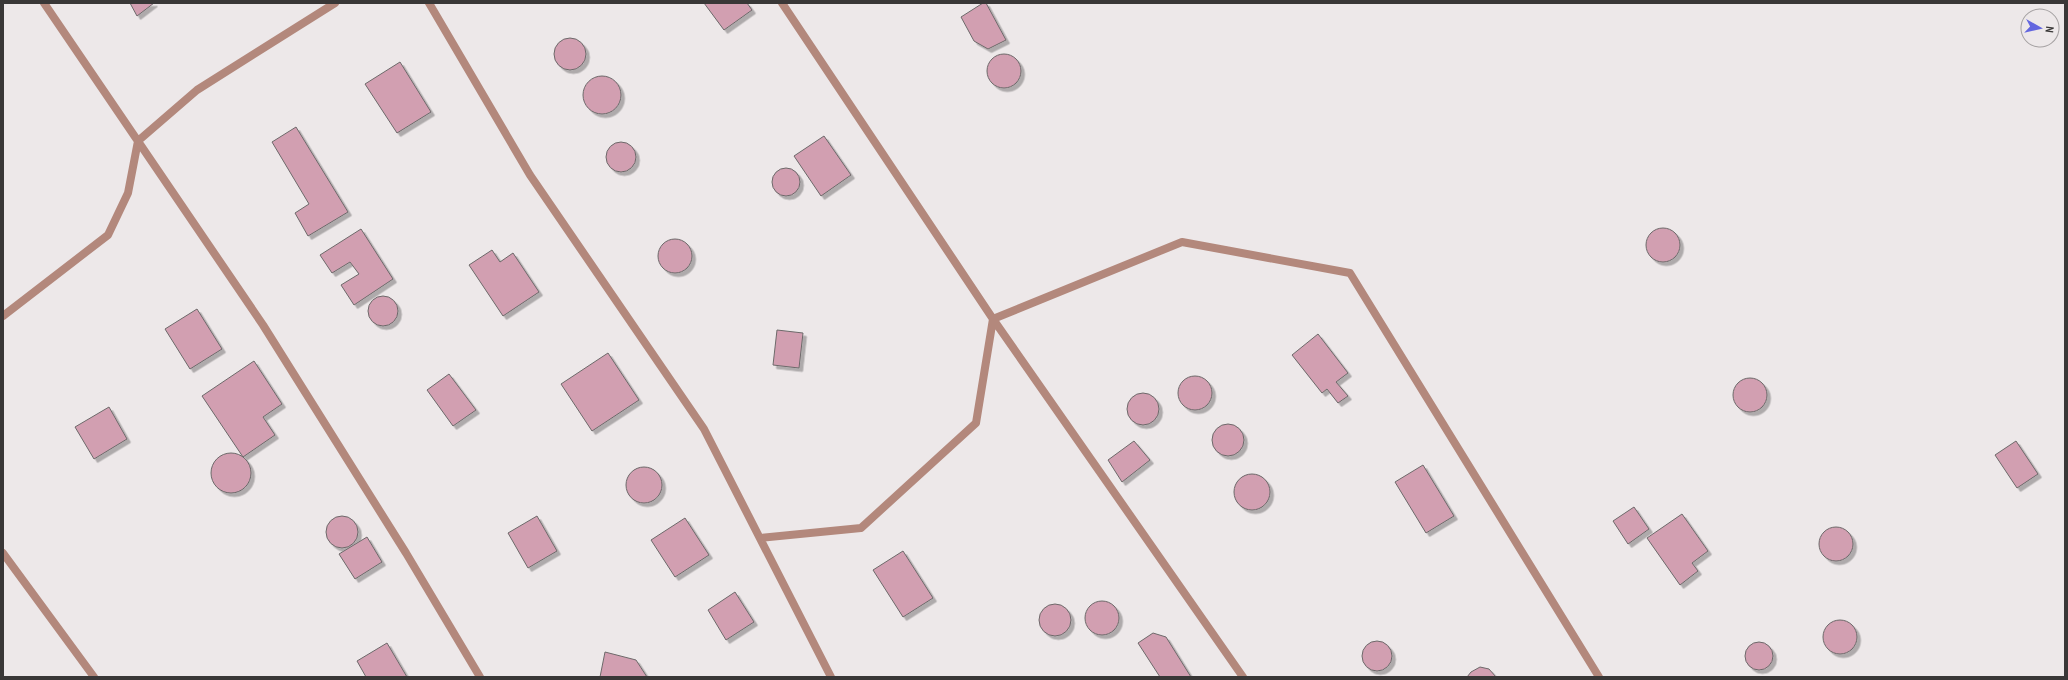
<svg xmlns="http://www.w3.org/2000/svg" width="2068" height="680" font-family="'PT Sans Narrow',sans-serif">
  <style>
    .building { fill: #d29fb1; stroke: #6d696a; filter: url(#shadow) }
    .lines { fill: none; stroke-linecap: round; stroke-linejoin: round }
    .minor { stroke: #b3887c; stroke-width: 8 }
  </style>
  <defs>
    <filter id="shadow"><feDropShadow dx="3.5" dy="3.5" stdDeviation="0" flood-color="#0004"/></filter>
  </defs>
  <rect width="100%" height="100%" fill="#ede8e9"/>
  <path class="building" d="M130,3H154L137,16Z
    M704,3H747L752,10L724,30Z
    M983,3H986L1006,40L988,49L974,41L961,17Z
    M554 54a16 16 0 1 1 32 0a16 16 0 1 1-32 0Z
    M987 71a17 17 0 1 1 34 0a17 17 0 1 1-34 0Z
    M400,62L431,112L397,133L365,84Z
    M583 95a19 19 0 1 1 38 0a19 19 0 1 1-38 0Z
    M296,127L348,212L308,236L295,213L309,204L272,142Z
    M824,136L851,175L821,196L794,156Z
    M606 157a15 15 0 1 1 30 0a15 15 0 1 1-30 0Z
    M772 182a14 14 0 1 1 28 0a14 14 0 1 1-28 0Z
    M1646 245a17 17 0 1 1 34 0a17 17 0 1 1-34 0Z
    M361,229L393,279L354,305L341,285L359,274L350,262L332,273L320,255Z
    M658 256a17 17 0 1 1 34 0a17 17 0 1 1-34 0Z
    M492,250L500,262L513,253L539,292L503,316L469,265Z
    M368 311a15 15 0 1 1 30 0a15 15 0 1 1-30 0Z
    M197,309L222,349L190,369L165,329Z
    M777,330L803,333L799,368L773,365Z
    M1318,334L1348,373L1336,382L1348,396L1338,403L1327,389L1322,393L1292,355Z
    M608,353L639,400L592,431L561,384Z
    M254,361L282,404L263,417L275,435L243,457L202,396Z
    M449,374L476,410L453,426L427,390Z
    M1178 393a17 17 0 1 1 34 0a17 17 0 1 1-34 0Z
    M1733 395a17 17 0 1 1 34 0a17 17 0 1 1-34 0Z
    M1127 409a16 16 0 1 1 32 0a16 16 0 1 1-32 0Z
    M109,407L127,439L94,459L75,427Z
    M1212 440a16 16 0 1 1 32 0a16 16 0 1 1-32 0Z
    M1134,441L1150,460L1122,482L1108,460Z
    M2016,441L2038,474L2017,488L1995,455Z
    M211 473a20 20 0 1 1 40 0a20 20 0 1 1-40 0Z
    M1423,465L1454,516L1426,533L1395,482Z
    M626 485a18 18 0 1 1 36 0a18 18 0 1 1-36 0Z
    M1234 492a18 18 0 1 1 36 0a18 18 0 1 1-36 0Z
    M1634,507L1649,529L1628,544L1613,521Z
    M1682,514L1708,551L1692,563L1698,571L1680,585L1647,538Z
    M326 532a16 16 0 1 1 32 0a16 16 0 1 1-32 0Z
    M537,516L557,551L528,568L508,533Z
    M685,518L709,555L675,577L651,540Z
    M1819 544a17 17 0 1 1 34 0a17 17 0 1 1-34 0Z
    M367,537L382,562L355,579L339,554Z
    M903,551L933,598L903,617L873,570Z
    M735,592L754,622L726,640L708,610Z
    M1085 618a17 17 0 1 1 34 0a17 17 0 1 1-34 0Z
    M1039 620a16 16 0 1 1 32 0a16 16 0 1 1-32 0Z
    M1823 637a17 17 0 1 1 34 0a17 17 0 1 1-34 0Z
    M1153,633L1166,637L1191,677H1160L1138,643Z
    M1362 656a15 15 0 1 1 30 0a15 15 0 1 1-30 0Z
    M1745 656a14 14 0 1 1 28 0a14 14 0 1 1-28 0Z
    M387,643L407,677H366L357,661Z
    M605,652L636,660L647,677H600Z
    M1480,667L1489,669L1496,677H1467L1471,672Z"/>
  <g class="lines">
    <path class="minor" d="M44,3L263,325L406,553L480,677
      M429,3L530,175L704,429L831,677
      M782,3L993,319L1243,677
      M3,316L108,235L128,193L138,141L197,90L335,3
      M760,538L861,528L976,423L993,319L1182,242L1350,273L1599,677
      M3,553L94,677"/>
  </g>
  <rect width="2068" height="680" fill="none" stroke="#393737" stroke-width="8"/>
  <g transform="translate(2040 28) rotate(98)"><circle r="19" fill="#ede8e9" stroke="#a5a1a2"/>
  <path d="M0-3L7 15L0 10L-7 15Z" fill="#6366df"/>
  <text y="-6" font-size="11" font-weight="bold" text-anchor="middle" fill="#393737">N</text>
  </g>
</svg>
